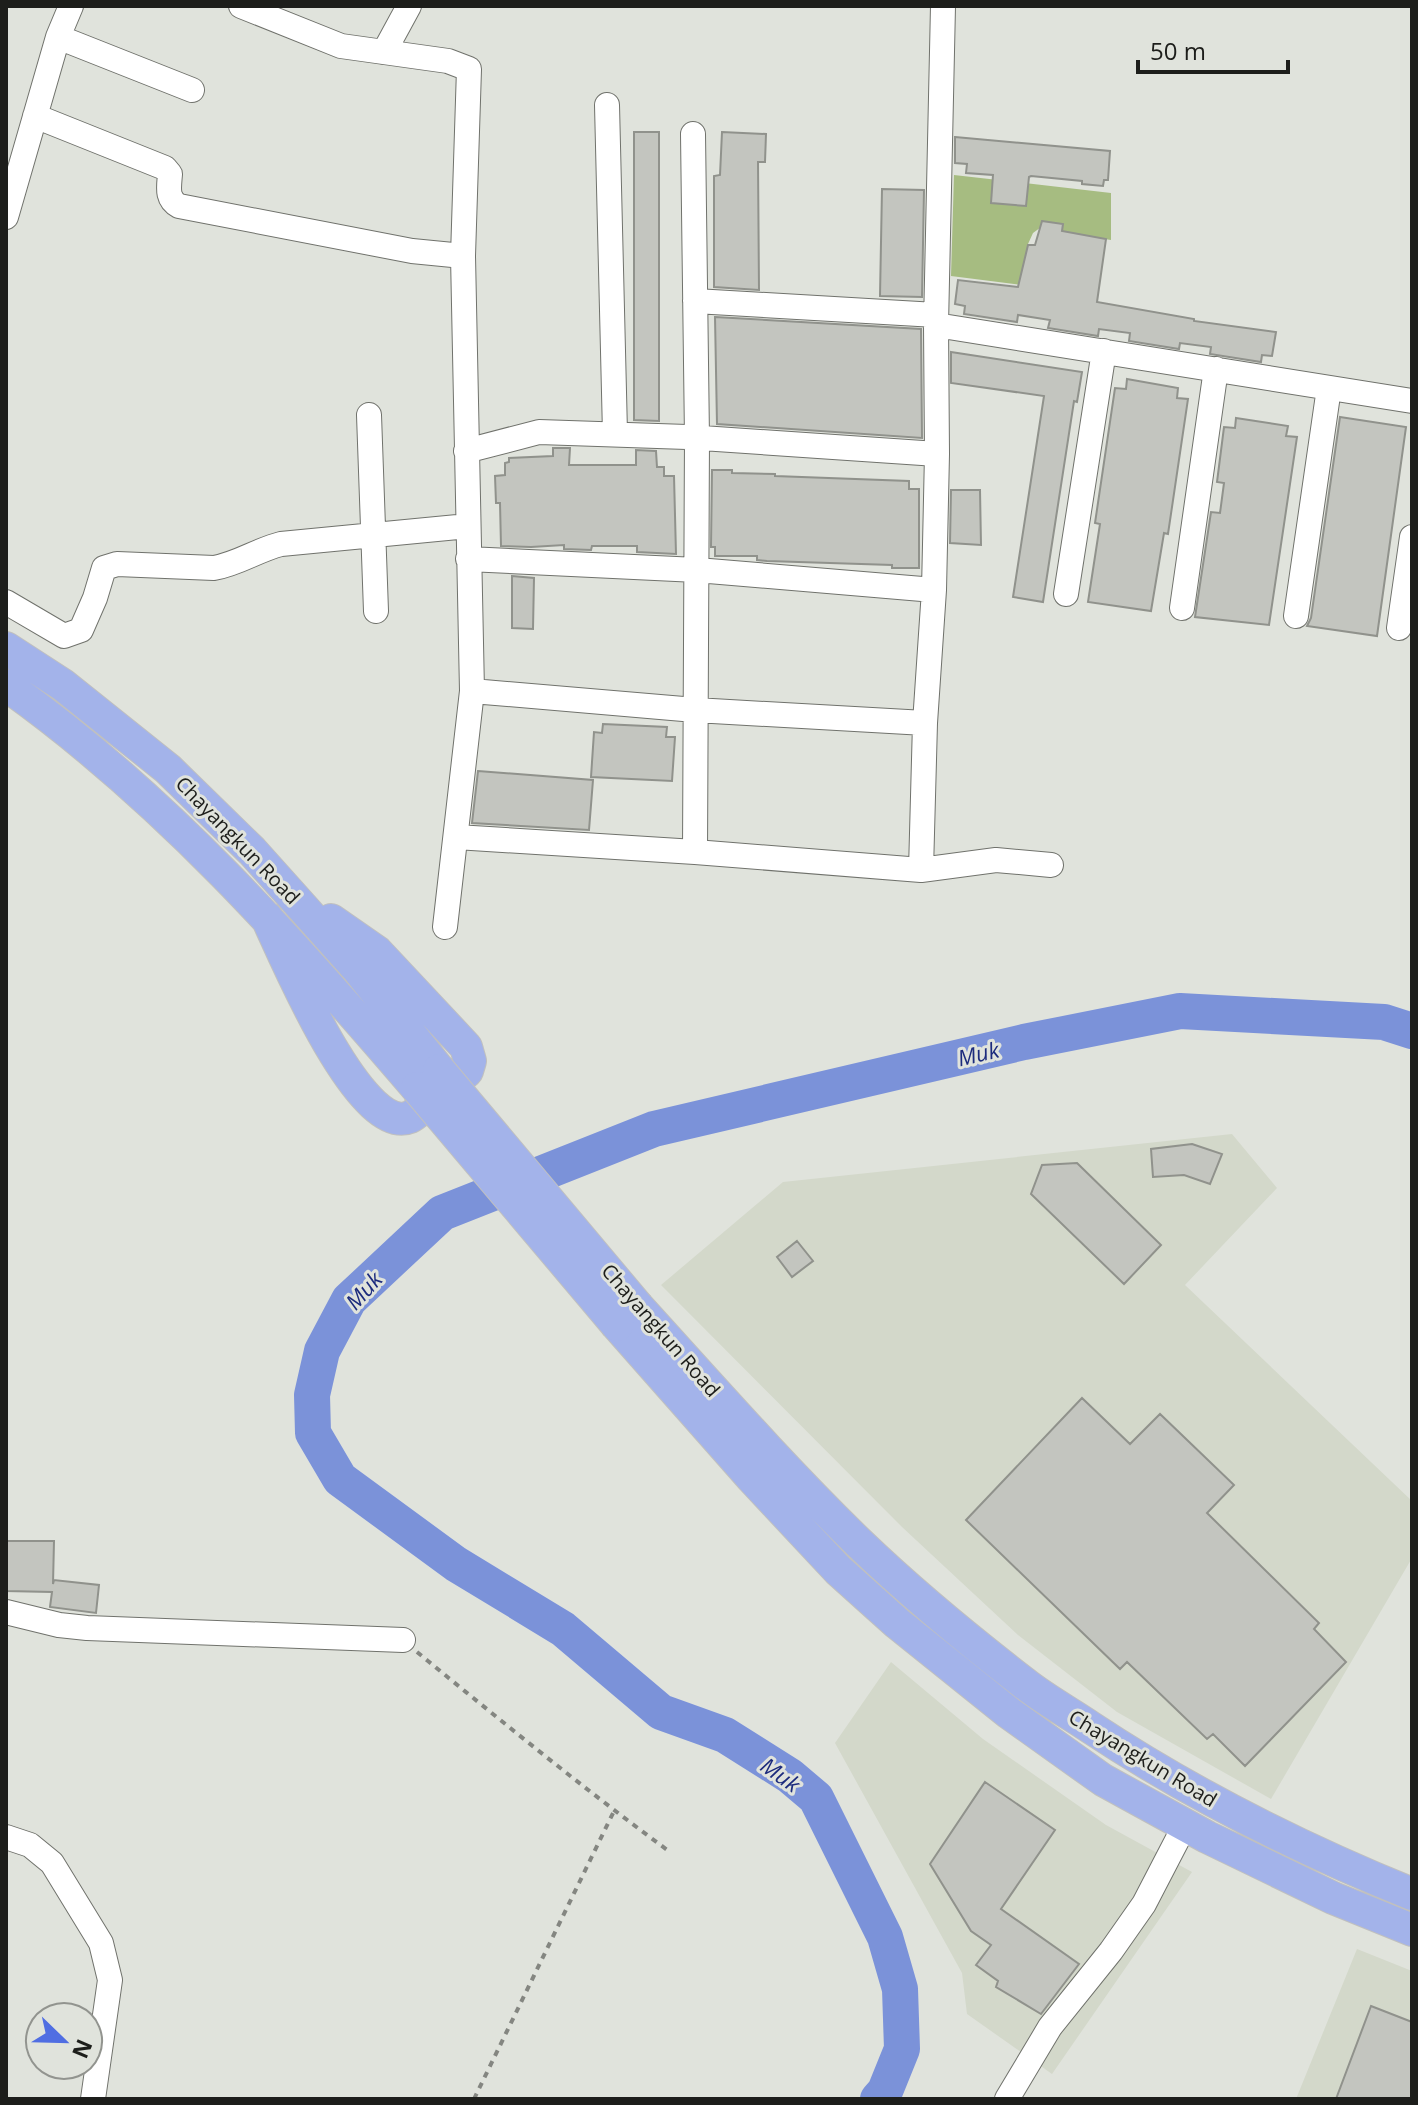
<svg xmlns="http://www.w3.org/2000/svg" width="1418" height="2105" font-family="'Open Sans',sans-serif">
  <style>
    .built { fill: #d3d8ca }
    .green { fill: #a6bc81 }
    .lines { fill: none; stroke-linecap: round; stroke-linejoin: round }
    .river { stroke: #7b92d9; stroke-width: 36 }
    .building { fill: #c3c5bf; stroke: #90928c; stroke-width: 2 }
    .minor-casing { stroke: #70726c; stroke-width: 26 }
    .major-casing { stroke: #c0c0bf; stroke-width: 34 }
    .path { stroke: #848681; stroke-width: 4; stroke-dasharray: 6 6; stroke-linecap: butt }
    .minor { stroke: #fff; stroke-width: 24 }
    .major { stroke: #a3b3ea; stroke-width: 32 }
    .major-bridge-casing { stroke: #c0c0bf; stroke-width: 34; stroke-linecap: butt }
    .major-bridge { stroke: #a3b3ea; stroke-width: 32 }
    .labels { text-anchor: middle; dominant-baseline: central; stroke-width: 6; stroke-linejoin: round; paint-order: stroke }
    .street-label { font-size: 20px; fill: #1d1e1b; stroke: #e0e3dc }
    .water-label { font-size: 22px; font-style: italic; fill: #1c2b7d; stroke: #e0e3dc }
  </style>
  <rect width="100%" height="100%" fill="#e0e3dc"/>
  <path class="built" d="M1232,1134L1277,1188L1185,1285L1412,1501V1558L1271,1799L1117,1712L1018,1635L902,1527L661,1285L783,1182Z
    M891,1662L983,1739L1106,1825L1192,1872L1052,2074L967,2014L962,1973L835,1743Z
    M1357,1949L1412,1971V2099H1296Z"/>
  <path class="green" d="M954,175L1111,193V240L1062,232L1063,224L1048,222L1033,233L1028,244L1021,285L951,276Z"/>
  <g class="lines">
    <path class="river" d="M878,2099L885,2091L902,2049L900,1989L885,1937L816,1798L790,1776L725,1735L661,1712L563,1629L456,1564L340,1479L313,1433L312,1395L322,1351L349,1300L442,1213L654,1129L1024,1042L1180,1011L1384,1022L1412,1031"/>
  </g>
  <path class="building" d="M634,132H659V421L634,420Z
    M722,132L766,134L765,162H758L759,290L714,287V176L720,175Z
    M955,137L1110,151L1108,180H1104L1103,186L1082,184V181L1031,176L1029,177L1026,206L991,203L993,175L966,173L967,164L955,163Z
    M882,189L924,190L922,297L880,296Z
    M1042,221L1063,224L1062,231L1106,239L1097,302L1194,319V321L1276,332L1272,356L1262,355L1261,362L1210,354L1211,347L1180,343L1179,349L1129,341L1130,333L1099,329L1098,336L1048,328L1050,320L1018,315L1017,322L964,314L965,306L955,304L958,280L1018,287L1028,245H1035Z
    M715,317L921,329L922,438L717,424Z
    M951,352L1082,372L1077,402L1074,401L1043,602L1013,597L1044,396L951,383Z
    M1127,379L1178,388L1177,398L1188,399L1168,534L1164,533L1151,611L1088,602L1100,524L1095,523L1115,388L1126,389Z
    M1340,417L1406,427L1377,636L1307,626L1311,618Z
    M1236,418L1288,426L1286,436L1297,437L1269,625L1195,617L1211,512L1220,513L1224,483L1217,482L1224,427L1235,428Z
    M553,448H570L569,465H636V450L656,451L657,467H664V476H674L676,554L637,552V546H592L591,550L564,549V545L531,547L501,546L500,503H496L495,476L505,475V463L509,462V458L553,456Z
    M712,470H732V473L775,474V476L909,481V489H919V568H892V565L767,561L757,560V556H715V547H711Z
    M951,490H980L981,545L950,543Z
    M512,576L534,578L533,629L512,628Z
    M603,724L667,727L666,737H675L672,781L591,777L594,732L602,733Z
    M478,771L593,780L589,830L472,823Z
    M1192,1144L1222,1154L1210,1184L1184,1175L1153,1177L1151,1149Z
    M1077,1163L1161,1245L1124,1284L1031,1194L1042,1165Z
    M797,1241L813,1261L792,1277L777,1257Z
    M1082,1398L1130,1444L1160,1414L1234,1485L1207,1513L1319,1623L1314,1629L1346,1662L1245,1766L1213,1734L1207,1739L1127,1662L1120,1669L966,1520Z
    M6,1541H54L53,1584L54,1580L99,1585L96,1613L50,1607L52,1592L6,1591Z
    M985,1782L1055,1830L1001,1909L1079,1964L1041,2014L996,1987L998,1981L976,1965L991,1945L971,1931L930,1864Z
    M1371,2006L1412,2022V2099H1336Z"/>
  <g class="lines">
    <g class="minor-casing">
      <path id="minor" d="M241,6L341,46L448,61L469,69L463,256L472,691L445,927
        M58,37L192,90
        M384,52L409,6
        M607,105L615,433
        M35,116L165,168L170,174C169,187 166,199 179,206L412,251L463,256
        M693,134L697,438L695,852
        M6,217L58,37L71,6
        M695,301L936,315
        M936,325L1412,401
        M369,415L376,611
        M466,451L539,432L687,437L937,454
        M468,559L697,570L934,590
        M1066,594L1104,351
        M6,602L64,636L81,630L95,598L104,568L117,564L214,568C238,564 257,550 281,544L468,526
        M1182,608L1216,369
        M1296,616L1329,388
        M1399,628L1412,537
        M472,691L695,710L925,723
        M456,837L695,852L921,870L996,860L1051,865
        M921,870L925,723L934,590L937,454L936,325L943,6
        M6,1612L59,1625L87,1628L403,1640
        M6,1837L30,1845L52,1863L101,1943L110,1980L93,2099
        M1007,2099L1050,2027L1111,1951L1144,1904L1185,1825"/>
    </g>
    <g class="major-casing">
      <path id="major" d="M6,648L63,685L168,769L252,851L357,968L439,1070
        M6,685C164,797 292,942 417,1088
        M267,918C284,954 360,1138 410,1117C415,1115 420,1109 424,1106C439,1094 453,1083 467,1071L470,1061L466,1047L377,952L331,920
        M638,1307C710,1386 781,1467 858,1542C910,1592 967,1639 1024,1683C1044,1699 1068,1712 1090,1727C1191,1794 1299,1848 1412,1894
        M617,1325L752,1478L838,1570L897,1623L1009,1713L1103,1780L1207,1837L1333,1898L1412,1930"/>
    </g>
    <path class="path" d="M417,1652C500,1720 583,1788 670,1852
      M474,2099L614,1811"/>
    <use href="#minor" class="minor"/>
    <use href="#major" class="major"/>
    <g class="major-bridge-casing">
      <path id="major-bridge" d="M439,1070L638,1307
        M417,1088L617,1325"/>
    </g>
    <use href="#major-bridge" class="major-bridge"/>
  </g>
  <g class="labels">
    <g class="street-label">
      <text transform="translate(238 840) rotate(46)">Chayangkun Road</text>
      <text transform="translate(661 1330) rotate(49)">Chayangkun Road</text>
      <text transform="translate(1143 1758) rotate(31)">Chayangkun Road</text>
    </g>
    <g class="water-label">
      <text transform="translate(978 1053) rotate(-13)">Muk</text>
      <text transform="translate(363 1290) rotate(-48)">Muk</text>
      <text transform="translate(781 1774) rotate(35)">Muk</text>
    </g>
  </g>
  <rect width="1418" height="2105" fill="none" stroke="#1d1e1b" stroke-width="16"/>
  <g transform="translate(64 2041) rotate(113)"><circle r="38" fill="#e0e3dc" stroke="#92948f" stroke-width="2"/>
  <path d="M0-6L14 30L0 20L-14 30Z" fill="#506ee2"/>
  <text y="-12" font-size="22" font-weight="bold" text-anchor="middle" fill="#1d1e1b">N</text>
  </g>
  <path d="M1138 60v12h150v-12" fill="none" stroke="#1d1e1b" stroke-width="4"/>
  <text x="1150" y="60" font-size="24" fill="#1d1e1b" stroke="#e0e3dc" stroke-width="6" paint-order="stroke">50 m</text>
</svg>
